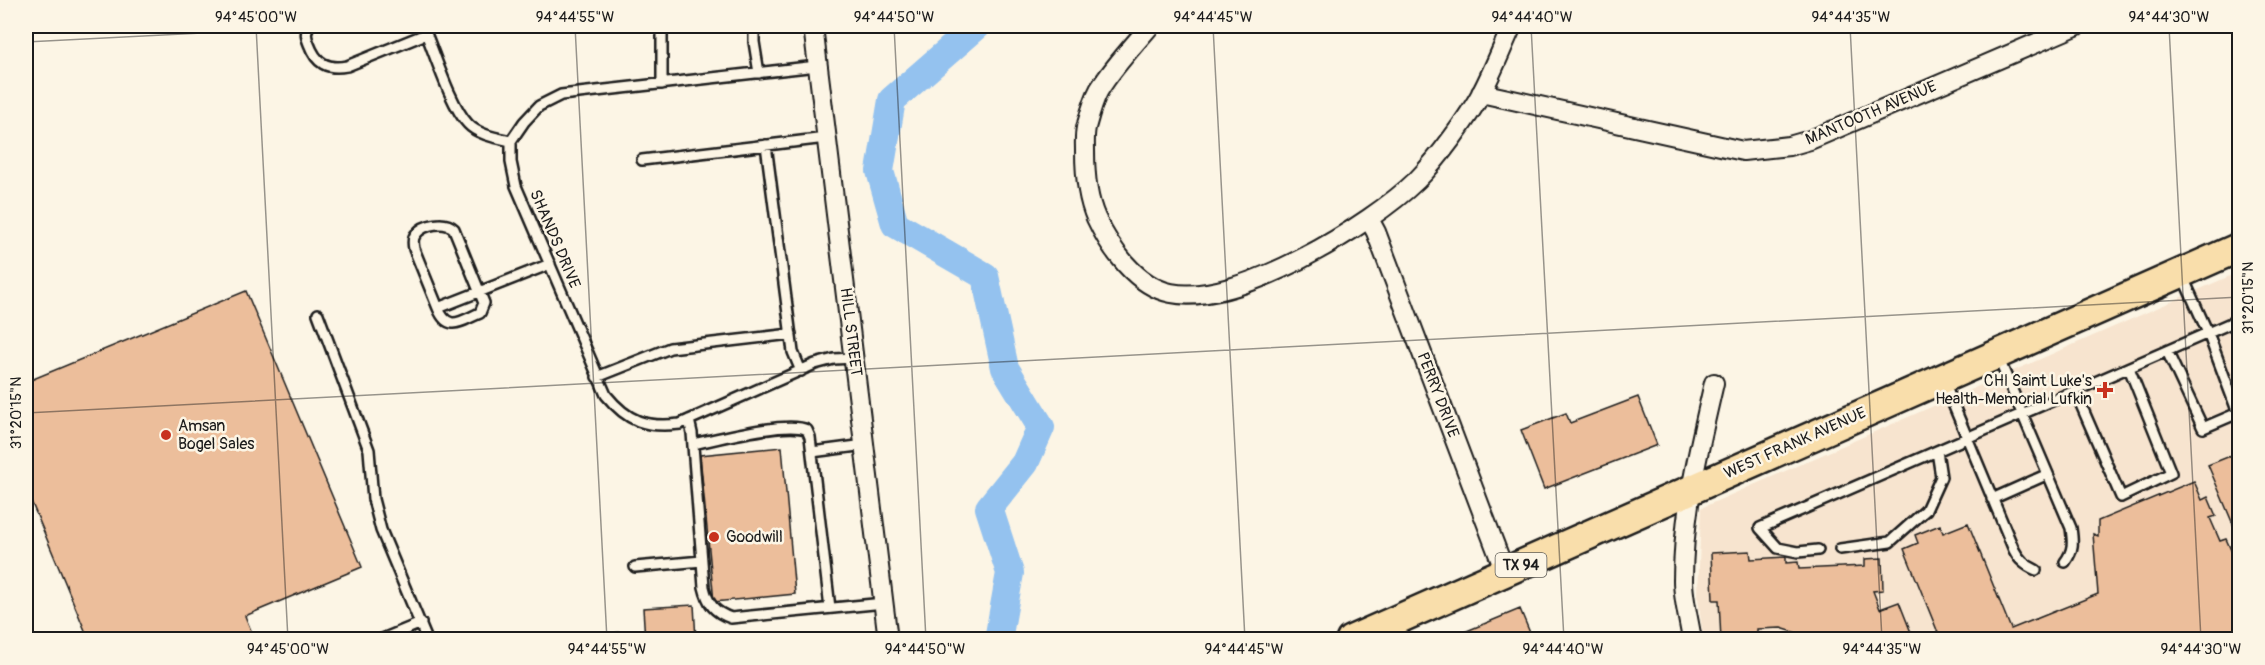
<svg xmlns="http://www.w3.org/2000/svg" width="2265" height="665" font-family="Pangolin,sans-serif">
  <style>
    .built { fill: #f7e4cf }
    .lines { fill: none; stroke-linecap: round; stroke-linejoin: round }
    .river { stroke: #94c2ef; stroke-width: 28 }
    .building { fill: #ecbe9b; stroke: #1c1c1c; stroke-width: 1.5 }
    .service-casing { stroke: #1c1c1c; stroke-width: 14 }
    .minor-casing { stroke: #1c1c1c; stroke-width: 22 }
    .primary-casing { stroke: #1c1c1c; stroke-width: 33 }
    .service { stroke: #fcf5e5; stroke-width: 9 }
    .minor { stroke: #fcf5e5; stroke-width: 18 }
    .primary { stroke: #f9deab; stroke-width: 28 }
    .ticks { fill: none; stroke: #1c1c1c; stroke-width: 1.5; stroke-opacity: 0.45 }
    .poi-dot { fill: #c8321e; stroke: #fcf5e5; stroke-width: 2 }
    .labels { text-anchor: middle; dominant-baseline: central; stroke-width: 5; stroke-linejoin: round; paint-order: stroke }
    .shield { fill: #fcf5e5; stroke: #5f5d58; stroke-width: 1.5 }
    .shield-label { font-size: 15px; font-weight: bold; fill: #1c1c1c }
    .street-label { font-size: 16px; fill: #1c1c1c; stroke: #fcf5e5 }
    .poi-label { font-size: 16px; fill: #1c1c1c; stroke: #fcf5e5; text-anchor: start }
    .neatline { fill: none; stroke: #1c1c1c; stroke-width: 2 }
    .ticks-label { font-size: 15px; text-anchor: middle; fill: #1c1c1c }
  </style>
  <rect width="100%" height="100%" fill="#fcf5e5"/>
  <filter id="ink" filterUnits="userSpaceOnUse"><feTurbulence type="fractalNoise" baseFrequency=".0167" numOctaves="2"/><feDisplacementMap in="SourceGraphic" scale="12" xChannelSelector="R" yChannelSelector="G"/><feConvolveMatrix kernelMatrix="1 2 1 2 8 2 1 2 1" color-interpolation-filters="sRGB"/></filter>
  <g filter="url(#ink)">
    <path class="built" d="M2239,272V639H1703L1698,596L1701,508Z"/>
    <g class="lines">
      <path class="river" d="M977,26L892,100L880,171L895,224L985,276L1005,368L1041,427L1025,463L989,508L1010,573L998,640"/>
    </g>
    <path class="building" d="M246,291L362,567L245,616L255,640H89L26,489V382Z
      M1638,397L1657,445L1544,489L1521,430L1566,413L1570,423Z
      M782,447L795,594L714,602L700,455Z
      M2240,452V535L2238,536L2208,465Z
      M2194,481L2202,500L2208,497L2216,516L2210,518L2220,541L2226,539L2235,559L2231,561L2238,577H2240V640H1941L1904,549L1918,543L1915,535L1940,525L1943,533L1968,523L2011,629L2098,594L2093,534L2098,536V521Z
      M1750,551L1751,559L1786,557V563L1798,562L1799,569L1865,566V559L1882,558L1883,590L1873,591L1880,609L1899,602L1914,640H1819L1781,628L1757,629V640H1721L1719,600H1713L1711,553Z
      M694,605L696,640H645L643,608Z
      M1520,609L1533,640H1445Z
      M622,632L623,640H571V637Z"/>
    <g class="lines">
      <g class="service-casing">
        <path id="service" d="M309,26C305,32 306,37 309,44C316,63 327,70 347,66L426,34
          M423,26C434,51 450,105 468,124C478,135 498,138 511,141
          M754,26V42L759,73
          M817,66L561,95L539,106L524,122L511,141V162L516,186L606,395C628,422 646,428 680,424L815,364L834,359L854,358
          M662,84V26
          M766,145L793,352L801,371
          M642,160L826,138
          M2182,275L2208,333L2238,413L2240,412
          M438,308C448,333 461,321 480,313L484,303L454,229C445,220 424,224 416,234C412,238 413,244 414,249L438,308L550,264
          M318,314L369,450L373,499L381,530L427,640
          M2167,351L2203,428L2238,413L2240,417
          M1998,357L2071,528C2073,542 2074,550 2065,562
          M597,377L670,348L791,334
          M1943,380L2014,550C2019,560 2025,565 2036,570
          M2075,391L2121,497L2171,473L2129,368
          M689,420L692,433L704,587C708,604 714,612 731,618L884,603
          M693,444C717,439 789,420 807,430L810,437L830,608
          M812,452L865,445
          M1992,499L2048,474
          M1840,549L1890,542L1926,510L1941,477L1937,451
          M1818,550L1798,552L1778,548L1760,528L2240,319
          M635,567L702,561
          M380,640L421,623"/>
      </g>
      <g class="minor-casing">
        <path id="minor" d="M813,26L888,640
          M1150,26C1133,46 1113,67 1099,90C1094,99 1090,113 1087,124C1084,132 1085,142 1085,151C1085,173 1087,198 1096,218C1110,248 1136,286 1171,293C1237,307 1371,225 1417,180C1438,159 1468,118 1482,92C1493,71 1502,48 1512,26
          M1481,93L1743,151L1789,146L1810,140L2076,26
          M1369,219L1376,232L1505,572
          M1692,640C1689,620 1683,599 1683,580C1683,512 1699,448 1714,383"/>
      </g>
      <g class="primary-casing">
        <path id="primary" d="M1351,640L2240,247"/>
      </g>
      <use href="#service" class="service"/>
      <use href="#minor" class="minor"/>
      <use href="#primary" class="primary"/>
    </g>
  </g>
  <path class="ticks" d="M256,26L288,640M575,26L607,640M894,26L926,640M1213,26L1245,640M1531,26L1564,640M1850,26L1882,640M2169,26L2201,640M26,42L338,26M26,413L2240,297"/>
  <g class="poi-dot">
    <path d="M2102 381h6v6h6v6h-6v6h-6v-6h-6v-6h6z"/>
    <circle cx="166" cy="435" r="6"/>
    <circle cx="714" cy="537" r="6"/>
  </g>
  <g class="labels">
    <rect class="shield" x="1495.5" y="553" width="51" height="24" rx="4.5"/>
    <g class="shield-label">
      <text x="1521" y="565">TX 94</text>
    </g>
    <g class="street-label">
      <text transform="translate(1871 113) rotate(-23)">MANTOOTH AVENUE</text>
      <text transform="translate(555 239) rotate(67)">SHANDS DRIVE</text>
      <text transform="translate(851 332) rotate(83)">HILL STREET</text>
      <text transform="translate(1438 395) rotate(69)">PERRY DRIVE</text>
      <text transform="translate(1795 443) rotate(-24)">WEST FRANK AVENUE</text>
    </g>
    <g class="poi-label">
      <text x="2092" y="381" text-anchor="end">CHI Saint Luke's<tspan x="2092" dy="18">Health-Memorial Lufkin</tspan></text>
      <text x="178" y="426">Amsan<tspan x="178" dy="18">Bogel Sales</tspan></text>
      <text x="726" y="537">Goodwill</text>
    </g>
  </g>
  <rect width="2265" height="665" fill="none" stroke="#fcf5e5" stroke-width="66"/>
  <rect x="33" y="33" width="2199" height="599" class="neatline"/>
  <g class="ticks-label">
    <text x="256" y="22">94°45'00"W</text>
    <text x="575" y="22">94°44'55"W</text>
    <text x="894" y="22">94°44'50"W</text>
    <text x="1213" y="22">94°44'45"W</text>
    <text x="1532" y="22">94°44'40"W</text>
    <text x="1851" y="22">94°44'35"W</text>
    <text x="2169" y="22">94°44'30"W</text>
    <text transform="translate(2248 298) rotate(-90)" y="5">31°20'15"N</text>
    <text transform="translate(16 413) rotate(-90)" y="5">31°20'15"N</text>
    <text x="288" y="654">94°45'00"W</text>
    <text x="607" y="654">94°44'55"W</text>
    <text x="925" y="654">94°44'50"W</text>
    <text x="1244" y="654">94°44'45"W</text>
    <text x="1563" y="654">94°44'40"W</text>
    <text x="1882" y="654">94°44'35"W</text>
    <text x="2201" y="654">94°44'30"W</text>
  </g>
</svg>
